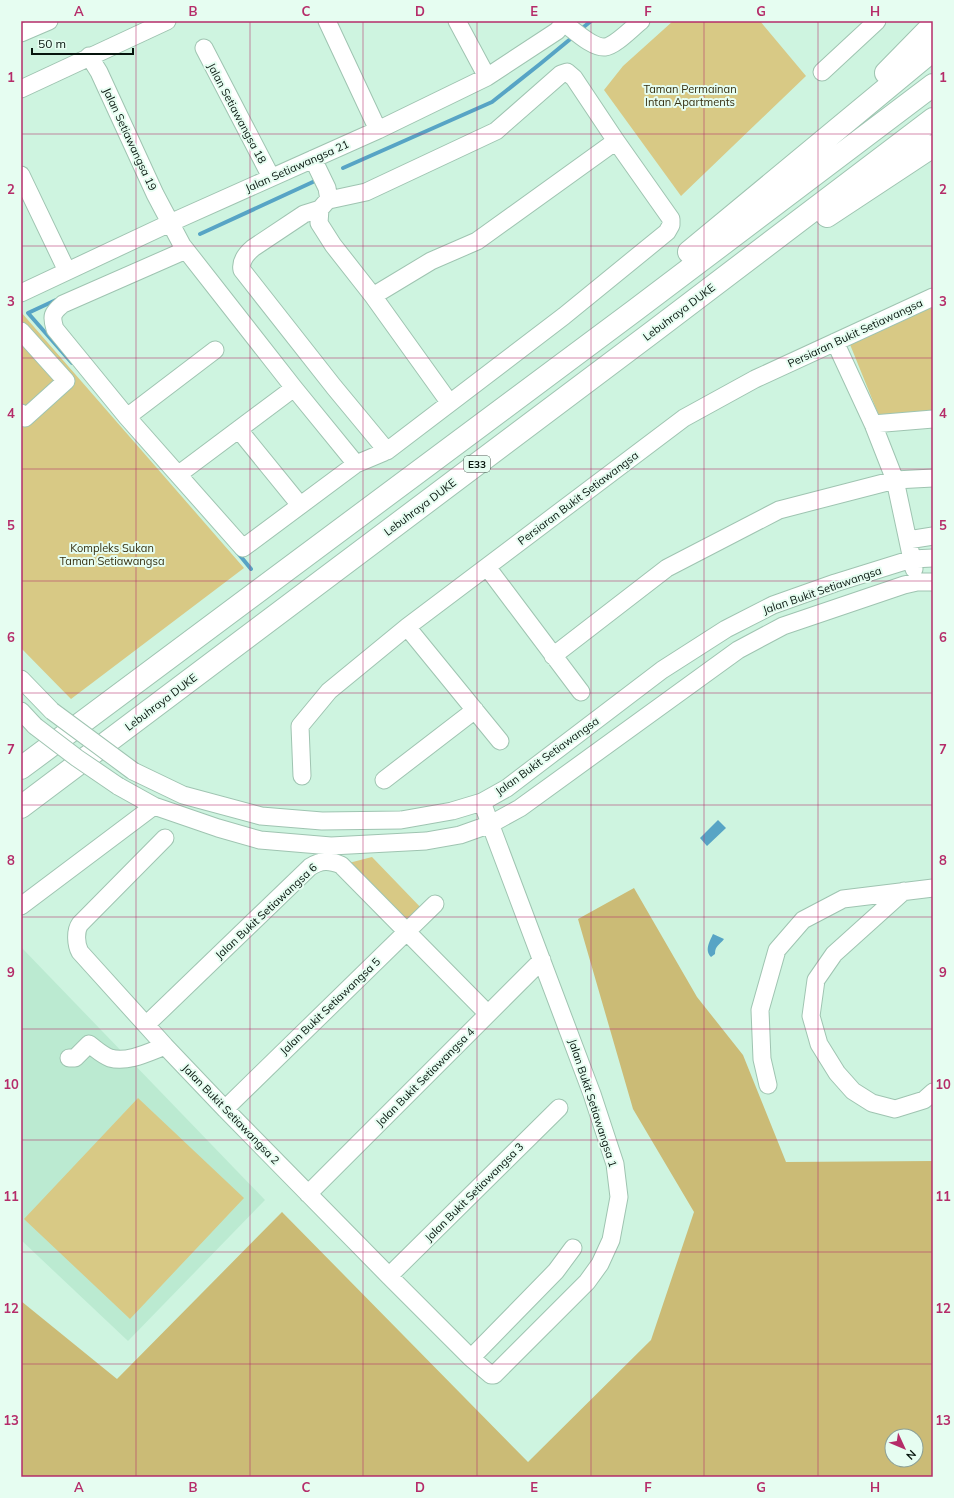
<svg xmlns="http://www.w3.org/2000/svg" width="954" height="1498" font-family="Mulish,sans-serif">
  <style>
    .built { fill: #bbead1 }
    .green { fill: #d8c985 }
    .forest { fill: #cbbb76; fill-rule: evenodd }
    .water { fill: #57a4c5 }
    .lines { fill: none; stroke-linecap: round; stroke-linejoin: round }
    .stream { stroke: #57a4c5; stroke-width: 4 }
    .minor-casing { stroke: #9fc4b1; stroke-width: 19 }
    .highway-casing { stroke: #9fc4b1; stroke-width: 24 }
    .minor { stroke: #fff; stroke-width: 17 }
    .highway { stroke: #fff; stroke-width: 22 }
    .minor-bridge-casing { stroke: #9fc4b1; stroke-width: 19; stroke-linecap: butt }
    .minor-bridge { stroke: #fff; stroke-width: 17 }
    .grid { fill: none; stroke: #b52c69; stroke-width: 1; stroke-opacity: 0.55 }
    .labels { text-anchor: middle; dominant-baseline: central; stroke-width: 4; stroke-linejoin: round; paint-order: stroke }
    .shield { fill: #e6fdf1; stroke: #495a51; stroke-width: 1 }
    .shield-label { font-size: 10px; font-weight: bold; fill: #06140d }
    .park-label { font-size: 11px; fill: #342d0e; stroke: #e6fdf1 }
    .street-label { font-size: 11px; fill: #06140d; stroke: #e6fdf1 }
    .neatline { fill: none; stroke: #b52c69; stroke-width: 1.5 }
    .grid-label { font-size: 13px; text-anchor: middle; font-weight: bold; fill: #b52c69 }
  </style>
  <rect width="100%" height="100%" fill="#cef4e0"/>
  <path class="built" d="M21,947L265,1200L128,1341L21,1240Z"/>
  <path class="green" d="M673,21H760L806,76L681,196L604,90L623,66Z
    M933,305V412L879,416L849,342Z
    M21,312L244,568L71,699L21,648Z
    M372,857L425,912L406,932L341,865Z
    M138,1098L244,1198L130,1319L24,1219Z"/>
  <path class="forest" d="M634,888L697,997L743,1055L786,1162L933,1161V1477H21V1301L117,1379L282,1212L528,1462L651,1340L694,1212L633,1109L578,919ZM892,1436H916V1460H892Z"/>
  <path class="water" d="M718,820L726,828L707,846L700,838Z
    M713,934L724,939C720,945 715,945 715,954L711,957C704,950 710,941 713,934Z"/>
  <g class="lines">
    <path class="stream" d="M580,30L591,21
      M343,168L492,102L540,64L574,36
      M200,234L315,181
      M56,300L28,313L72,363
      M237,552L251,569"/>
    <g class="minor-casing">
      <path id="minor" d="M327,21L378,130
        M457,21L487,77
        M564,23C574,30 592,48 605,47C615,46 632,28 641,21
        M21,33L49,21
        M204,48L271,177
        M89,56L99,72L155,194L182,245L294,388L356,464
        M822,72L877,21
        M21,89L167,21
        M21,175L67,271
        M327,201L320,209L319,223L333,245L373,296L449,402
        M320,209L304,214L253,248C246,254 240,261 242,270L334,387L387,451
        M186,250L63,304C52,313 51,316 55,329L127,417L243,548L356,464L387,451L564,316L667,232L671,225V219L616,141L574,78L567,72L561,74L496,131L366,192L329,200L327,188L313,159
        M21,293L170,223L378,130L487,77L557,31L564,23V21
        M373,296L431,261L477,241L616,141
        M21,331L66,381L25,418L21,413
        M835,342L873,424L895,480L914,569
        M127,417L215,350
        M873,424L933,419
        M239,430L300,505
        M179,474L294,388
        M908,540L933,536
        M487,567L581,692
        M407,627L500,741
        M553,656L667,568L779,510L895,480L933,478
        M21,679L52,711
        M21,711L35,726
        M133,771L183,795L261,816L322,821L401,820L452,811L482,802L507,788L662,670L726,629L773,605L835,583L912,559L933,558
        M302,776L300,726L329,691L407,627L684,418L755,379L933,297
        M384,780L475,710
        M118,786L154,806L218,828L260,840L331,846L426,841L460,835L491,824L520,808L738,650L783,626L904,585L917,582H933
        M165,838L80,924C75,931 76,945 80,952L165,1046L225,1109L389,1276L471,1358L491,1375H494L587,1282L600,1264L611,1240L619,1197L615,1164L592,1094L482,802
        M904,891L834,954L816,980L811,1016L819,1044L837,1073L853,1091L872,1103L895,1109L924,1100L933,1092
        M21,906L154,806
        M146,1025L310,867C321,860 329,860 341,865L488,1014
        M69,1058H75L89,1044C96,1049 102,1055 110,1058C128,1063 149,1052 165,1046
        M768,1085L762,1059L760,1010L777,950L803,920L843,899L933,888
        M225,1109L435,904
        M308,1194L542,960
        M389,1276L559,1108
        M471,1358L556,1271L573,1248"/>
    </g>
    <g class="highway-casing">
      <path id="highway" d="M886,73L933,25
        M827,216L933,146
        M689,252L933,50
        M21,768L634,311L933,85
        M21,807L654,331L933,119"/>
    </g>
    <use href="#minor" class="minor"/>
    <use href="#highway" class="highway"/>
    <g class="minor-bridge-casing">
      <path id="minor-bridge" d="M52,711L133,771
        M35,726L77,758L118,786"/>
    </g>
    <use href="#minor-bridge" class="minor-bridge"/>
  </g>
  <path class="grid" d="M136,21V1477M250,21V1477M363,21V1477M477,21V1477M591,21V1477M704,21V1477M818,21V1477M21,134H933M21,246H933M21,358H933M21,469H933M21,581H933M21,693H933M21,805H933M21,917H933M21,1029H933M21,1140H933M21,1252H933M21,1364H933"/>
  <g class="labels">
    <rect class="shield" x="464" y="456" width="26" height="16" rx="3"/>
    <g class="shield-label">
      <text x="477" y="464">E33</text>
    </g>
    <g class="park-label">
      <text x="690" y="89">Taman Permainan<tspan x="690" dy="13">Intan Apartments</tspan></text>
      <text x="112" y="548">Kompleks Sukan<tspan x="112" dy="13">Taman Setiawangsa</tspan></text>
    </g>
    <g class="street-label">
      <text transform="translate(237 113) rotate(62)">Jalan Setiawangsa 18</text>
      <text transform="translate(130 139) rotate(65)">Jalan Setiawangsa 19</text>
      <text transform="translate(297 166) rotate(-24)">Jalan Setiawangsa 21</text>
      <text transform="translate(679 312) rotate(-37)">Lebuhraya DUKE</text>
      <text transform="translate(855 333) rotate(-25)">Persiaran Bukit Setiawangsa</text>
      <text transform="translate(578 498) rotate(-37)">Persiaran Bukit Setiawangsa</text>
      <text transform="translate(420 507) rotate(-37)">Lebuhraya DUKE</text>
      <text transform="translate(822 590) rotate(-19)">Jalan Bukit Setiawangsa</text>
      <text transform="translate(161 702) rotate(-37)">Lebuhraya DUKE</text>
      <text transform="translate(547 756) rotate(-36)">Jalan Bukit Setiawangsa</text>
      <text transform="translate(266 911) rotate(-43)">Jalan Bukit Setiawangsa 6</text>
      <text transform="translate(330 1006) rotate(-44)">Jalan Bukit Setiawangsa 5</text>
      <text transform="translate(425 1077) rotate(-45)">Jalan Bukit Setiawangsa 4</text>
      <text transform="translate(593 1103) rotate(72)">Jalan Bukit Setiawangsa 1</text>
      <text transform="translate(231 1114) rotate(46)">Jalan Bukit Setiawangsa 2</text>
      <text transform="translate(474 1192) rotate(-45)">Jalan Bukit Setiawangsa 3</text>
    </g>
  </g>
  <rect width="954" height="1498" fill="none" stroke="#e6fdf1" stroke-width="44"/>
  <g transform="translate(904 1448) rotate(134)"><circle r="19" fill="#e6fdf1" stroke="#8ca096"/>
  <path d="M0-3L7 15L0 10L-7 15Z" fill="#b52c69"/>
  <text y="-6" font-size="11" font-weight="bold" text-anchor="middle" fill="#06140d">N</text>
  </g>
  <path d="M32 48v6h101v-6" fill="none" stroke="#06140d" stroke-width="2"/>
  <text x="38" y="48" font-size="12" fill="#06140d" stroke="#e6fdf1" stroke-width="3" paint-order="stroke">50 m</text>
  <rect x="22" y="22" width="910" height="1454" class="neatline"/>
  <g class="grid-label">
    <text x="79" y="16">A</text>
    <text x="193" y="16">B</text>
    <text x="306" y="16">C</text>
    <text x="420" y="16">D</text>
    <text x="534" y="16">E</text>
    <text x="648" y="16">F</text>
    <text x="761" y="16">G</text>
    <text x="875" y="16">H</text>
    <text x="11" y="82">1</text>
    <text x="943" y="82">1</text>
    <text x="11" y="194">2</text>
    <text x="943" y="194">2</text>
    <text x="11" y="306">3</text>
    <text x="943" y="306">3</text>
    <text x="11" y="418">4</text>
    <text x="943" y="418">4</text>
    <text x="11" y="530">5</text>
    <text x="943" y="530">5</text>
    <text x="11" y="642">6</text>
    <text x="943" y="642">6</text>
    <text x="11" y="754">7</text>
    <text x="943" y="754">7</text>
    <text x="11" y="865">8</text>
    <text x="943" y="865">8</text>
    <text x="11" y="977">9</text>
    <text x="943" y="977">9</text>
    <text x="11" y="1089">10</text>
    <text x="943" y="1089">10</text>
    <text x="11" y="1201">11</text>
    <text x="943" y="1201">11</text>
    <text x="11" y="1313">12</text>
    <text x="943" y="1313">12</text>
    <text x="11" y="1425">13</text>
    <text x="943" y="1425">13</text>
    <text x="79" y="1492">A</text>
    <text x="193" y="1492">B</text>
    <text x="306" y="1492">C</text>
    <text x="420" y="1492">D</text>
    <text x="534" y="1492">E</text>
    <text x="648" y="1492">F</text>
    <text x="761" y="1492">G</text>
    <text x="875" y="1492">H</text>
  </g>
</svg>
